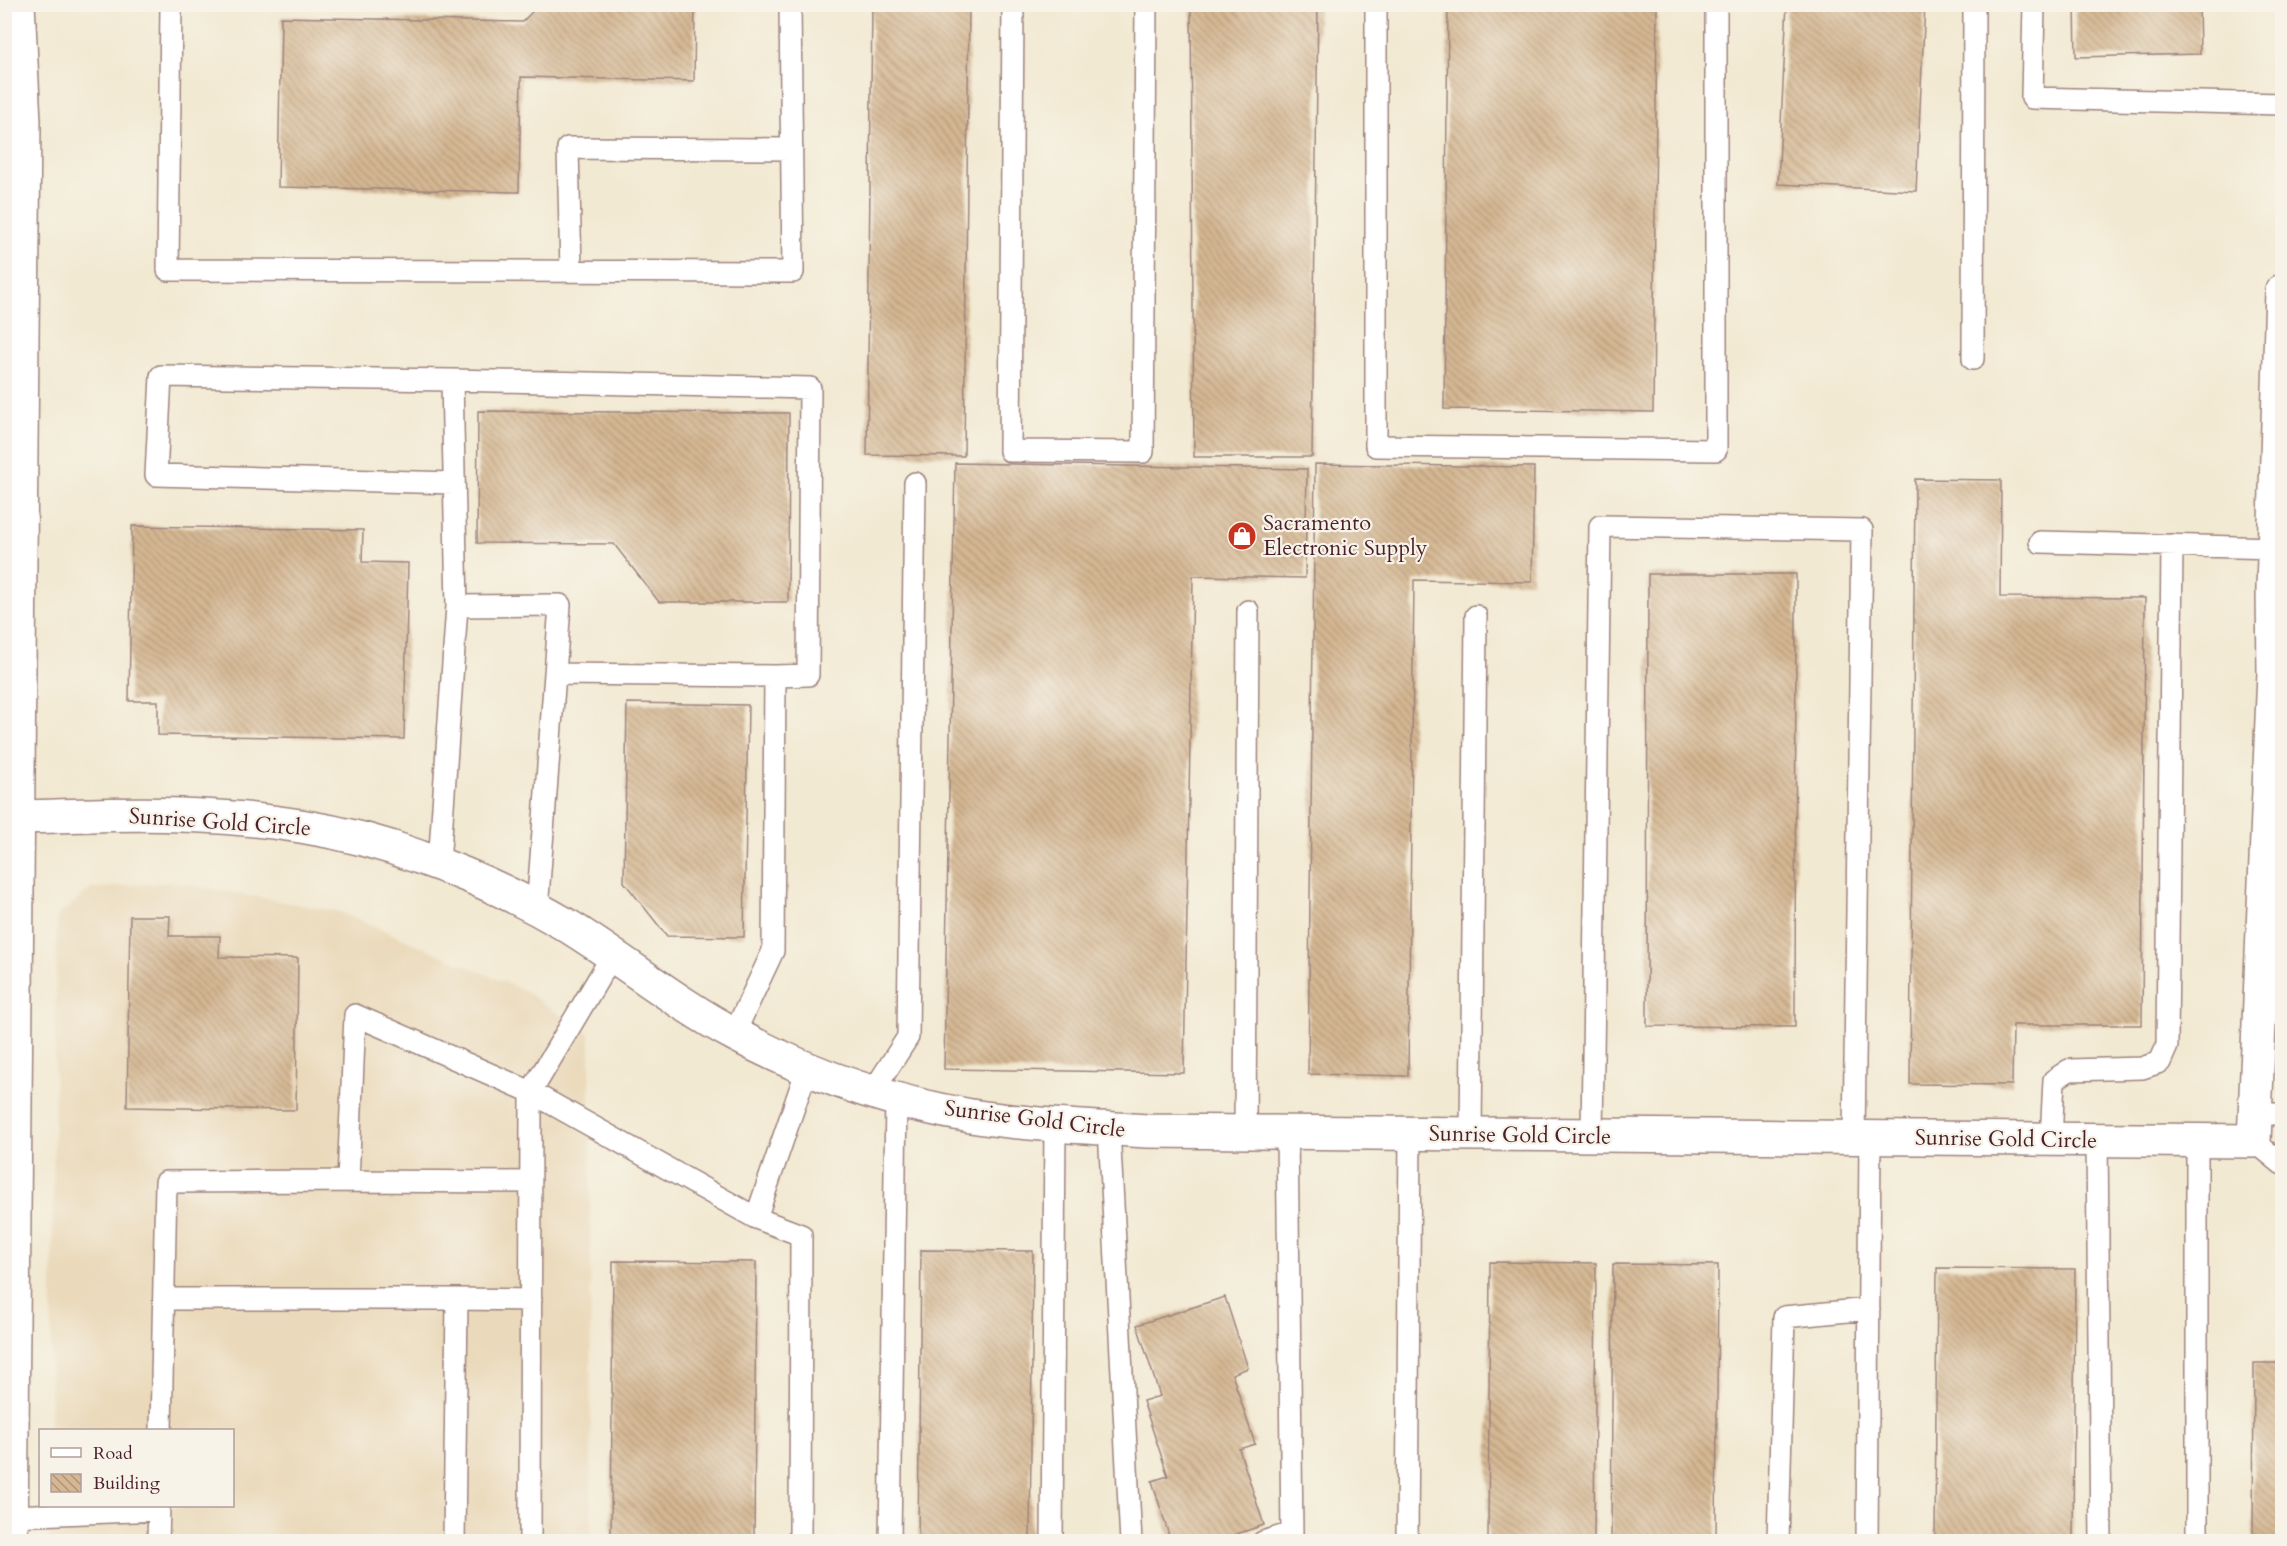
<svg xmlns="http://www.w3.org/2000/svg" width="2287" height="1546" font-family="Cardo,serif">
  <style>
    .built { fill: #ead9ba }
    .building { fill: url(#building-back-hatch) }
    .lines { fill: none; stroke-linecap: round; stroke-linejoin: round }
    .service-casing { stroke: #9e847e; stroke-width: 24 }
    .tertiary-casing { stroke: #9e847e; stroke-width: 36 }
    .primary-casing { stroke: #9e847e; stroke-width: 36 }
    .service { stroke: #fff; stroke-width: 21 }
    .tertiary { stroke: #fff; stroke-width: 33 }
    .primary { stroke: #fff; stroke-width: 33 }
    .labels { text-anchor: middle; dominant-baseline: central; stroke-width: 4.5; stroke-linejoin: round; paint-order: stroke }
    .poi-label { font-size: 22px; fill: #4a1f2b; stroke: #f7f3e8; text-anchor: start }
    .street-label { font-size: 22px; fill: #4a1f2b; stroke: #f7f3e8 }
  </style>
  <defs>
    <pattern id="building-back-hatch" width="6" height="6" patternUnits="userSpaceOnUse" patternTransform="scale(1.5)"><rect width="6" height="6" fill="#d5b893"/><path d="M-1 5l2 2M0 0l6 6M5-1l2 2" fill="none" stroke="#af9578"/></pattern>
  </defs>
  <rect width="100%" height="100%" fill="#f7f3e8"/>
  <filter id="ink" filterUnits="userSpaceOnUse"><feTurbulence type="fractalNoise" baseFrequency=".0167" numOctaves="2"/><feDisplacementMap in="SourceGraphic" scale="12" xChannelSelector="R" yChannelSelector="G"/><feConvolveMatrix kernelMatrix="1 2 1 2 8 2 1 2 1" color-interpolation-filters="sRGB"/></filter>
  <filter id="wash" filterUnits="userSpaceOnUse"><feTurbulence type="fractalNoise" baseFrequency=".008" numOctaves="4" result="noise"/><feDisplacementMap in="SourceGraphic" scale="24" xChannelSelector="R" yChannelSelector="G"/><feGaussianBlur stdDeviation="1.35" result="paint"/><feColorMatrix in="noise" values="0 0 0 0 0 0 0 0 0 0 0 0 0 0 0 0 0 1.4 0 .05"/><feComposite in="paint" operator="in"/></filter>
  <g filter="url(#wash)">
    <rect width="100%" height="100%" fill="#f2e9d2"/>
    <path class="built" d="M173,882L340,912L523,990L590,1035L591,1541L49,1542V1506H232V1430H50L57,916L91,889Z"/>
    <g id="blocks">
      <path class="building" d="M540,4H695L694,81L521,77L519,192L278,187L281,17L522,22Z
        M872,4H969L964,456L867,455Z
        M1191,4H1318L1312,457H1194Z
        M1448,4H1657L1653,412L1444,409Z
        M1787,4H1925L1916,191L1778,184Z
        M2075,4H2199L2200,54L2076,57Z
        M478,411L789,413L788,602H659L614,544L477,543Z
        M955,463L1307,469L1305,578L1193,576L1184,1073L944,1069Z
        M1315,464L1534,467L1532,582L1414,580L1408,1076L1308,1074Z
        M1915,479L2001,480L2000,597L2145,598L2142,1025H2013L2012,1085L1910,1084Z
        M132,526L363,530L362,562L408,563L404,739L158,735V701H129Z
        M1648,574H1796L1795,1027L1647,1026Z
        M627,703L748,705L744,937L667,936L624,882Z
        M130,916H170L169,936H220L219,957L298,958L296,1110L127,1107Z
        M921,1250L1033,1251L1030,1542H918Z
        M613,1261L756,1262L754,1542H611Z
        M1490,1262L1596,1263L1594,1542H1488Z
        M1613,1264L1718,1265L1716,1542H1611Z
        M1937,1268L2075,1269L2073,1542H1935Z
        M1225,1297L1248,1368L1232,1374L1255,1444L1239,1449L1264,1525L1212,1542H1171L1152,1481L1168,1476L1143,1401L1160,1396L1137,1325Z
        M2254,1363H2282V1542H2253Z"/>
    </g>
  </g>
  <g filter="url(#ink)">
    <use href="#blocks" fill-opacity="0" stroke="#9e847e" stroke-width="1.5"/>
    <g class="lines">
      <g class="service-casing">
        <path id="service" d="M171,4L168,270L793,272L790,4
          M1013,4L1010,451L1143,452L1146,4
          M1376,4V446L1716,450V4
          M2034,4L2032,98L2282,104
          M571,270L568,148L792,149
          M1973,359L1974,4
          M452,380L810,388L808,675L775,676
          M454,483L156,475L161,376L452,380L457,606
          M2040,542L2276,548
          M439,864L457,606L560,605L555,674
          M537,910L555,674L775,676L773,951L734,1034
          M872,1093L908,1037L915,483
          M2254,1114H2282
          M1109,1129L1131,1542
          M1245,1132L1248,611
          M1471,1134L1476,616
          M1592,1135L1600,526L1862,530L1854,1138
          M2051,1139L2054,1080L2069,1070L2142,1068L2160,1062L2167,1046L2172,545
          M2097,1140L2101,1542
          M2197,1140V1542
          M2254,1141L2282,1164
          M348,1181L531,1182
          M164,1299H457L454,1542
          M457,1299L531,1300
          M161,1430L166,1182L348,1181L355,1015L531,1092L612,956
          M11,1516L159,1510
          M158,1542L159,1506
          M530,1542L531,1092L756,1218
          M800,1542L801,1235L756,1218L807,1069
          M890,1542L896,1098
          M1052,1542L1055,1124
          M1263,1542L1292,1533L1287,1132
          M1407,1542L1410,1133
          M1778,1542L1784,1317L1869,1309
          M1867,1542L1870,1137"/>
      </g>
      <g class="tertiary-casing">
        <path id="tertiary" d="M4,817C63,817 122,812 181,815C262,818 343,828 419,857C471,875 521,898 568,926C625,961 677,1004 736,1035C809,1074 889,1102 971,1116C1029,1125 1088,1127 1147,1131L2254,1141L2274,673L2273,589L2282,291"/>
      </g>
      <g class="primary-casing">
        <path id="primary" d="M11,1542L24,121L18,4"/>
      </g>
      <use href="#service" class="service"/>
      <use href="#tertiary" class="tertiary"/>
      <use href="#primary" class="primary"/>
    </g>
  </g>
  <defs>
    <g id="shop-disc" transform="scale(1.5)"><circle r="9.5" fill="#c8321e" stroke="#f7f3e8"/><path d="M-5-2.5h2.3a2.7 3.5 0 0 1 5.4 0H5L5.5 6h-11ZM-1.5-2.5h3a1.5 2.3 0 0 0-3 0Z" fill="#fff"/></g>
  </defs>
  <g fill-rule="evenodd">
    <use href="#shop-disc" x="1242" y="536"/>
  </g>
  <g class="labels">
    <g class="poi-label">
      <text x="1263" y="523">Sacramento<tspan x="1263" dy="25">Electronic Supply</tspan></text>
    </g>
    <g class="street-label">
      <text transform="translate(220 822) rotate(4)">Sunrise Gold Circle</text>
      <text transform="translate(1035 1119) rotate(7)">Sunrise Gold Circle</text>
      <text transform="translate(1520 1135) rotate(1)">Sunrise Gold Circle</text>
      <text transform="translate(2006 1139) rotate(1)">Sunrise Gold Circle</text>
    </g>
  </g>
  <rect width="2287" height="1546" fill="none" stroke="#f7f3e8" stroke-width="24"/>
  <rect x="39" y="1429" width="195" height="78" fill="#f7f3e8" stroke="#b29e9c" stroke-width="1.5"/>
  <rect x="51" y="1448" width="30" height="9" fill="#ffffff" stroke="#b29e9c" stroke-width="1.5"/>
  <text x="93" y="1459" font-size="18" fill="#4a1f2b">Road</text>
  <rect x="51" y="1474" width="30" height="18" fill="url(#building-back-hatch)" stroke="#b29e9c" stroke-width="1.5"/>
  <text x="93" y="1489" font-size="18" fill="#4a1f2b">Building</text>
</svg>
